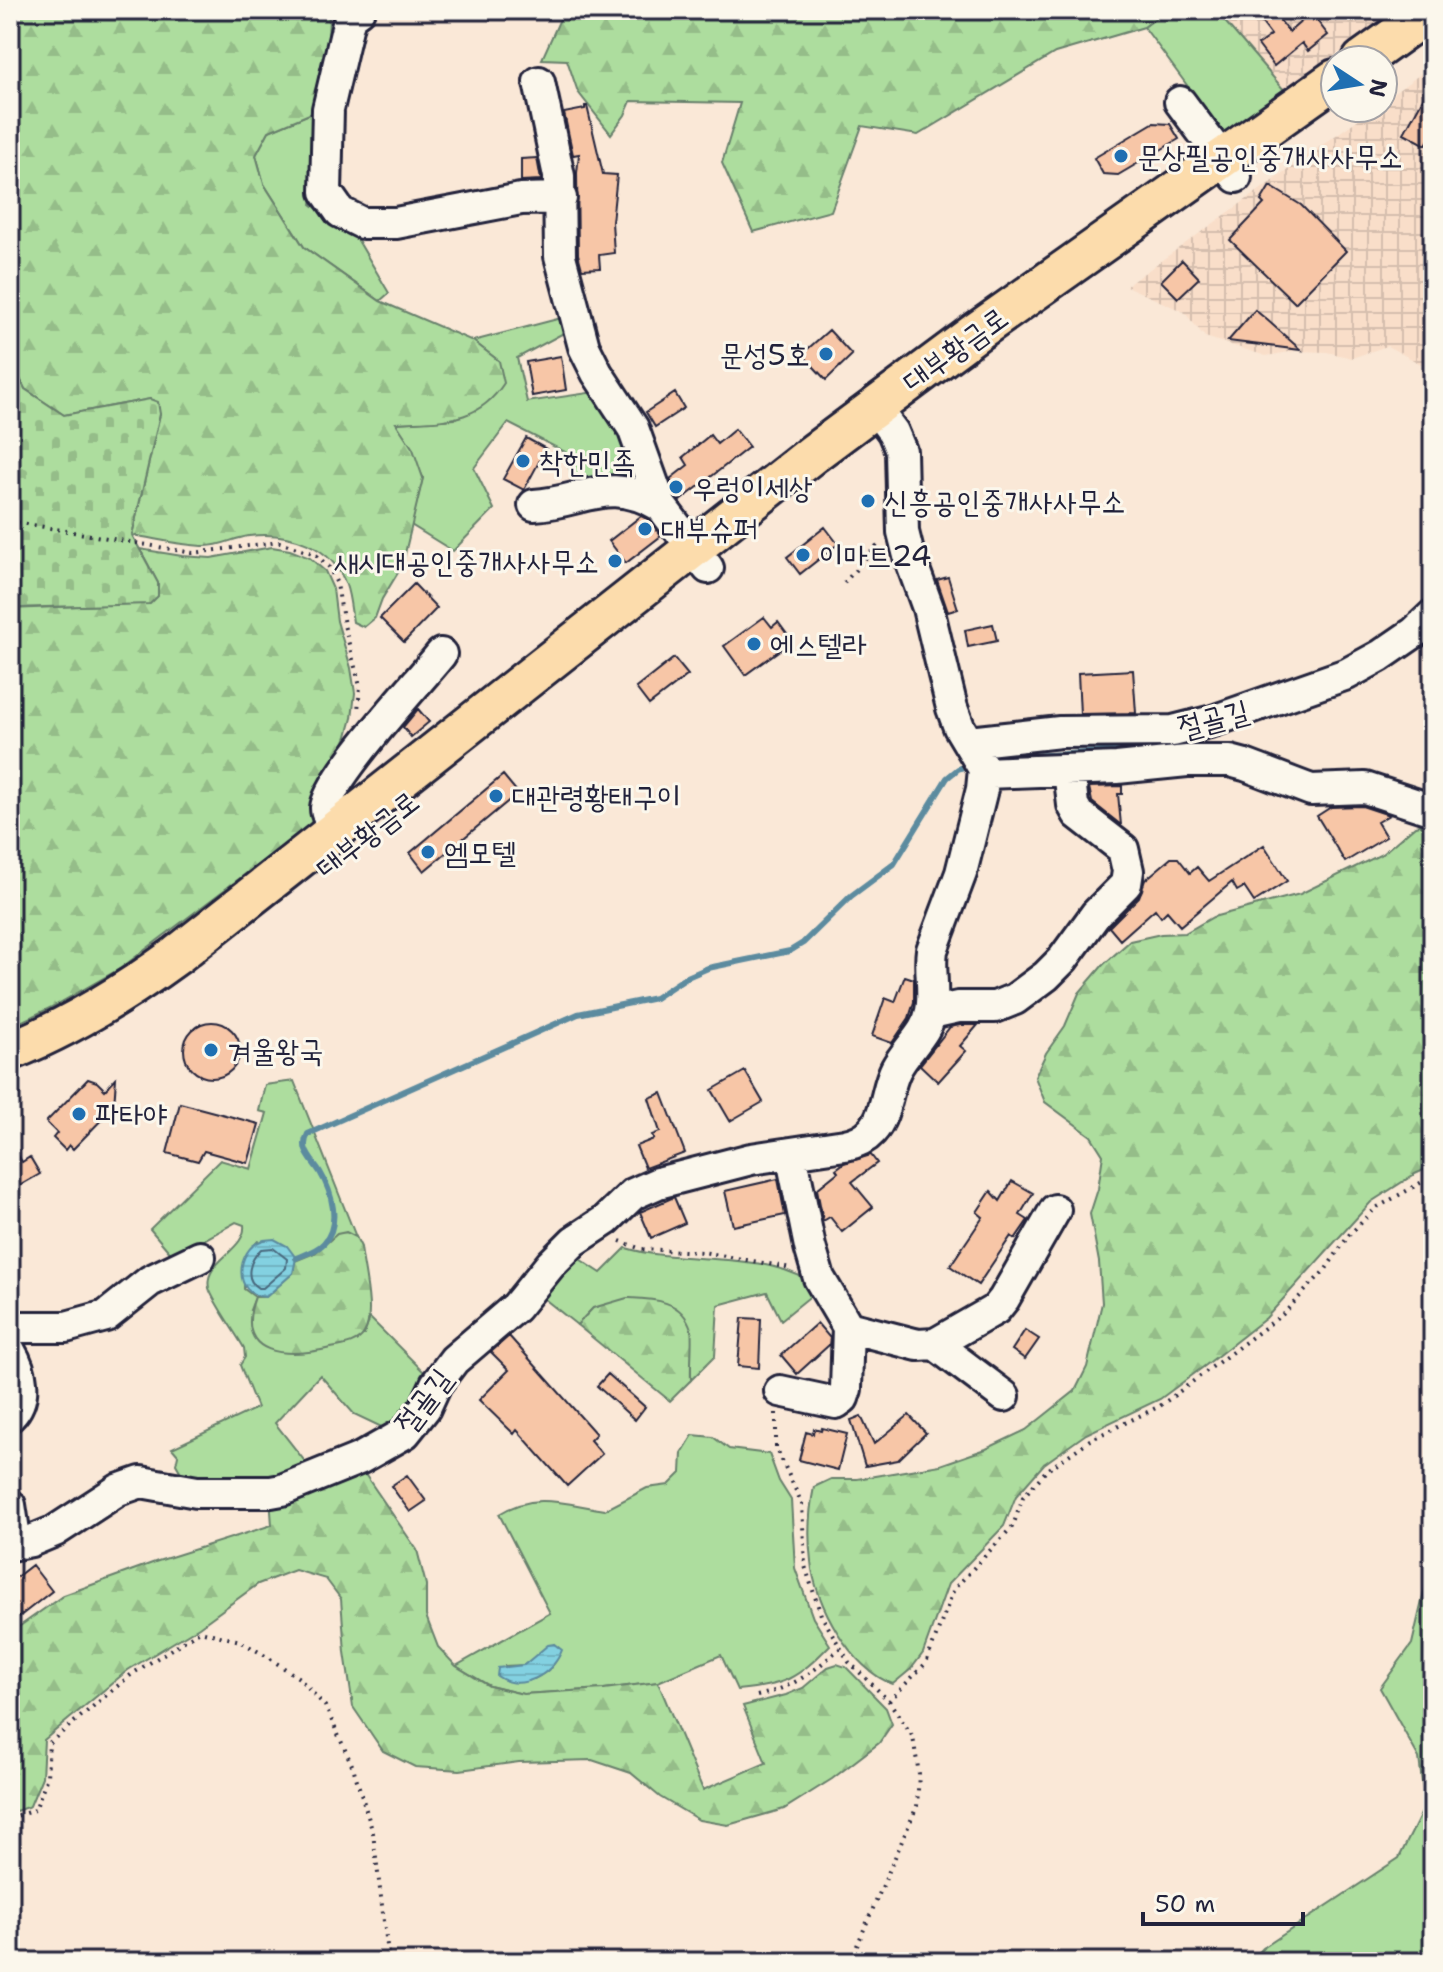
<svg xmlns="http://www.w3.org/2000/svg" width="1443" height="1972" font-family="'Shantell Sans','Poor Story',sans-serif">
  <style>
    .industrial { fill: url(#industrial-grid) }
    .grass { fill: #addd9e; stroke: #68806c; stroke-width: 2; fill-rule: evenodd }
    .forest { fill: url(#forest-firs); stroke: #68806c; stroke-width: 2 }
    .cemetery { fill: url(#cemetery-stones); stroke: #68806c; stroke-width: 2 }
    .water { fill: url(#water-rules); stroke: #5c8b9f; stroke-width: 2 }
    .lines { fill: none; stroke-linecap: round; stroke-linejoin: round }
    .shore { stroke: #49687d; stroke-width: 2 }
    .stream { stroke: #5c8b9f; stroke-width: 6 }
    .building { fill: #f7c6a7; stroke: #22223b; stroke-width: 2 }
    .minor-casing { stroke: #22223b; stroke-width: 36 }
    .major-casing { stroke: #22223b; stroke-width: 44 }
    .path { stroke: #22223b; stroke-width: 4; stroke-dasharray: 2 6; stroke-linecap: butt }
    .minor { stroke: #fbf7ec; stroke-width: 30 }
    .major { stroke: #fcdcac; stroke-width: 38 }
    .poi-dot { fill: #1f6fb2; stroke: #fbf7ec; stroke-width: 3 }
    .labels { text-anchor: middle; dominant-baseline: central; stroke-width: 6; stroke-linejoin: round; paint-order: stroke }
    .poi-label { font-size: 30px; fill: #22223b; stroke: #fbf7ec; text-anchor: start }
    .street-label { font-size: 30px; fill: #22223b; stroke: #fbf7ec }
  </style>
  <defs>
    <pattern id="industrial-grid" width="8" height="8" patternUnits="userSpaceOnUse" patternTransform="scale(2)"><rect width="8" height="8" fill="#f9dec9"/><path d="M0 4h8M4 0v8" fill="none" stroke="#d5beae"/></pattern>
    <pattern id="forest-firs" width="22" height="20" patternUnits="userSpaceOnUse" patternTransform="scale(2)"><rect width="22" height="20" fill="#addd9e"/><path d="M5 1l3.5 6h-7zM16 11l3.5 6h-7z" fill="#95bd89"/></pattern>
    <pattern id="cemetery-stones" width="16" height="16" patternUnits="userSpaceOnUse" patternTransform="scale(2)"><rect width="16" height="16" fill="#addd9e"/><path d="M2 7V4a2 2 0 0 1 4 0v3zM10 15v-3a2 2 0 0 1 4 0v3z" fill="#95bd89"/></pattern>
    <pattern id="water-rules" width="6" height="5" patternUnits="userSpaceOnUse" patternTransform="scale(2)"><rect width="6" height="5" fill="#83d1e1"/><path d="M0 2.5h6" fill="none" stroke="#71b3c2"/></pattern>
  </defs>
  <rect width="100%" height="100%" fill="#fae8d7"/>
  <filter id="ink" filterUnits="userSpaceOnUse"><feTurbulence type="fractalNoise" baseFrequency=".0125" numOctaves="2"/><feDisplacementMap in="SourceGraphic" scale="16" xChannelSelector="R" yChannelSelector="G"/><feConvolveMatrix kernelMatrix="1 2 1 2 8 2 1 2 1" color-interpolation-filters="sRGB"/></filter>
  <g filter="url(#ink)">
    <path class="industrial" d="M1215,10H1378L1386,20L1285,91Z
      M1433,65V135L1428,144L1433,148V358L1421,364L1387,346L1352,358L1327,352L1295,351L1266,356L1205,337L1184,312L1126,286L1374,108H1383V101Z"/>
    <path class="grass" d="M1166,10H1215L1285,91L1223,134L1144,27Z
      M319,110V160L311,204L356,237L389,293L380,301L304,247L264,184L256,155L269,131Z
      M569,316L573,328L517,358L527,402L602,391L623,420L637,487L573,481L565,452L508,423L474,468L494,509L453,551L411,525L423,477L396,423L455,419L499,361L473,341Z
      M294,1081L356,1237C338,1229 335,1239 321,1249C313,1255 304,1258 295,1261L296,1258L258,1241C243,1256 244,1268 244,1289L255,1297L250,1310L364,1335L370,1318L430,1378L392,1432L354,1414L320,1375L275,1423L310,1468L274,1485L187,1483L176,1464L178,1455L172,1448L257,1408L240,1365L245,1357L244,1348C237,1335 212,1300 209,1288C203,1261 247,1250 244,1225L236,1222L189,1248L172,1255L150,1229L220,1160L251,1169L267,1113L259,1111L265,1085Z
      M626,1248C681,1265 757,1250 809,1281L813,1294L781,1320L767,1292L718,1305L715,1356L691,1380V1330L593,1308L577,1325L537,1293L569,1252L601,1273Z
      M693,1435L713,1437L729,1449L769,1454L779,1481L791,1500L795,1568L813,1618L830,1645C796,1680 785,1685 737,1690L721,1655L658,1682L604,1689L523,1694L490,1686L456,1666L550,1613L499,1514C537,1491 565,1504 605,1510L647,1488L669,1485L681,1473L682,1453ZM554,1644L561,1650C556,1665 548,1672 534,1679L504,1666L524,1665Z
      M1433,1554V1956L1423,1962H1250L1263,1948L1399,1858L1425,1806L1419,1758L1380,1688L1412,1644Z"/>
    <path class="forest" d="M10,10H326L329,16L327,68L319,110L269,131L256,155L264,184L304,247L380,301L473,341L499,361L504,383C477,425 440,420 396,423L413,449L423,478L402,566L382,599L375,618L364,627L353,622C351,610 350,596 346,585C332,545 288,531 249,536C234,538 221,546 206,546C182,546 157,539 132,535L160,414L150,399L64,415L25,389L10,359Z
      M564,10H1166L1144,27L1055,53L918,135L862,126L831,211L753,232L722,163L740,103L631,101L625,115L611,134L578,92L567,60L542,59Z
      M272,547L290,550L310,558L325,571L333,589L337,621L351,668L355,693L352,718L347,736L315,816L309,826L121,968L56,1005L10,1027V609L150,603L158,583L140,549L182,556L211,558Z
      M1433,822V1166L1415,1174L1371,1202L1266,1318L1206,1365L1160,1399L1086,1434L1044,1464L1016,1496L1004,1526L948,1584L923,1653L911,1669L893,1684C852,1671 814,1602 811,1561C808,1536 809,1511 814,1487L831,1479H857L940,1465L986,1449L1026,1430L1075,1391L1087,1367L1102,1303L1099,1262L1090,1214L1098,1189L1103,1155L1091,1136L1045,1102L1035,1077L1046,1053L1065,1026L1079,993L1103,965L1130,941L1161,934L1185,933L1213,917L1300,894L1382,854L1415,826Z
      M346,1232L356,1237L361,1247C363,1268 376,1315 364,1333C358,1344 342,1346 331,1348C288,1358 233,1358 255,1297H266L293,1273L295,1261L315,1253L337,1234Z
      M627,1298C652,1299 682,1299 691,1329C693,1337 690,1368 691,1380L670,1401L577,1325L593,1308Z
      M360,1467L417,1550L426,1585V1616L438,1647L456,1666L489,1686L523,1694L604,1689L658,1682L703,1790L766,1763L743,1706L786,1695L803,1688L828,1667L837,1664L846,1667L886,1708L892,1724L879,1743L832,1779L784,1809L728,1825L699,1820L660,1797L631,1773L592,1760L519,1762L460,1770L415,1767L383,1751L353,1707L345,1652L341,1599L326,1579L295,1570L258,1584L199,1627L128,1670L44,1740L42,1777L30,1806L10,1813V1633L64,1595L158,1561L272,1525L270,1497Z"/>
    <path class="cemetery" d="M10,359L25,389L64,415L150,399L158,402L160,414L132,535L158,583V596L150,604L10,608Z"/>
    <path class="water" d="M274,1239L287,1246L296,1258L293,1273L266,1297C231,1296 237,1249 261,1241C265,1239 270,1240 274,1239Z
      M554,1644L562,1650C553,1674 521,1693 497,1676L498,1668L524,1665L548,1645Z"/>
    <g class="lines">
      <path class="shore" d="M273,1248L287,1259L286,1268L263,1288H258C243,1278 250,1260 261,1249Z"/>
      <path class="stream" d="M1363,682L1385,670
        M995,758L1158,749L1210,736
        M296,1258C305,1254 317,1251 324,1243C341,1224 332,1192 320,1172C312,1159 299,1150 308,1134L578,1014L655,998L685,978L708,968L790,951L803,943L851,896L894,864L947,778L958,769L972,764"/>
    </g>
    <path class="building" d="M1252,10H1272L1289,32L1311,13L1328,35L1308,51L1302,43L1274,66L1258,45L1271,35Z
      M1433,80V132L1426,145L1404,133Z
      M585,106H587L603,174L617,175L612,222L614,253L599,255L600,268L582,269L578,254L577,173L579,154L573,155L564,113L585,109Z
      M1153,123L1170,124L1179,139L1118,175L1103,174L1094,158Z
      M537,158L541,180L521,181V159Z
      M1270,186L1301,205L1346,251L1295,303L1230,240L1264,204L1261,201Z
      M1182,260L1199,278L1178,298L1161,281Z
      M1255,310L1266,319L1301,350L1228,341Z
      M829,330L852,355L826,380L802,354Z
      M561,356L566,390L532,396L526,362Z
      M675,393L684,408L655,427L646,412Z
      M735,429L749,447L680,501L670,479L688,465L683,457L710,435L717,444Z
      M526,438L546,449L524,490L503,479Z
      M641,516L649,520L661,536L626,563L609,541Z
      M825,527L838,544L800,574L787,557Z
      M948,577L958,609L948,612L937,580Z
      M414,584L437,608L404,642L380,618Z
      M764,617L772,627L778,622L792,641L745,675L724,646Z
      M993,624L997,641L968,647L965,630Z
      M674,658L688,675L649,705L636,688Z
      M1133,670L1136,713L1080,714L1078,673Z
      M418,709L429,722L411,737L403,727Z
      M503,775L518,793L424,871L410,853Z
      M1122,786V794H1118L1121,825L1092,802L1089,787Z
      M1362,806L1389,815L1377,822L1386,837L1345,862L1317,816L1331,807Z
      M1264,845L1287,881L1254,902L1244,887L1237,891L1232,882L1180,926L1167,911L1161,917L1155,909L1120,940L1109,927L1139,897L1145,880L1171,858H1178L1190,873L1197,867L1209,881Z
      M905,976L914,979V1002L909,1018L892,1043L872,1036L885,998L895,1002Z
      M184 1050a28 28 0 1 1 56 0a28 28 0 1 1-56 0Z
      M960,1025H978L960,1046L966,1051L938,1082L920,1065L950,1027Z
      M745,1071L763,1102L730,1121L712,1090Z
      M116,1078L114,1107L73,1149L69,1145L65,1150L53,1138L57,1133L46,1122L88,1079L97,1082L105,1090Z
      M662,1093L685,1153L645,1168L636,1146L654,1139L652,1135L660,1132L649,1098Z
      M180,1103L259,1124L248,1163L204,1151L198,1161L167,1153Z
      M10,1142L22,1162L30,1157L40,1174L10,1191Z
      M871,1155L877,1163L852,1182L873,1207L842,1232L830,1217L823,1221L817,1189L838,1172L836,1169L844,1163Z
      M778,1179L785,1215L733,1226L725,1191Z
      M1012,1181L1033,1193L1020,1215L1028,1220L1015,1239L1011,1236L978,1285L950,1266L983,1217L977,1212L991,1191L1000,1201Z
      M674,1197L685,1223L651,1238L640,1212Z
      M742,1318L761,1319L759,1368L738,1366Z
      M817,1323L830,1338L829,1345L797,1374L781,1355Z
      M1025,1330L1039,1339L1025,1359L1012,1350Z
      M509,1336L596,1434L590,1440L602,1454L567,1486L517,1430L514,1434L479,1400L509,1370L491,1352Z
      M608,1374L645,1407L635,1420L597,1386Z
      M909,1415L926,1433L898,1460L865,1466L851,1420L861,1416L874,1444Z
      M822,1428L847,1434L838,1470L799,1460L806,1432L813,1434L814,1429L821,1431Z
      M407,1475L426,1501L410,1512L391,1486Z
      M32,1565L52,1591L10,1624V1582Z"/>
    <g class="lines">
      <g class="minor-casing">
        <path id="minor" d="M359,10L351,16L348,24L328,109L326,192L340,212L362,223H396L521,199L561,198
          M539,82L559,176L560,256L584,347L597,373L633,428L661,506L708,568
          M1180,102L1236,177
          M534,505C585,502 607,475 661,506
          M969,742L1060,732L1173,731L1213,721L1347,674L1380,656L1415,632L1433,615
          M984,773L1117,768L1187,761H1230L1245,765L1311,790L1365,788L1433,810
          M338,830C333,823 326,817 326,808C328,778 418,683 441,654
          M931,1013L958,1007H995L1015,999L1046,976L1063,959L1096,914L1126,884L1128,871L1123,849L1078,814L1073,805L1069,770
          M791,1153L810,1247L819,1278L848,1327L918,1345L935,1344L996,1309L1004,1299L1055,1210
          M10,1327H66L106,1316L150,1281L200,1257
          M935,1344L1004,1396
          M10,1351C22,1371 28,1398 10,1416
          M780,1391L836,1403L843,1398L846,1389L848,1327
          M10,1505L16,1544
          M10,1545L31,1541L55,1531L118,1490L141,1482L197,1492H271L282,1490L361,1458L405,1433L425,1408L436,1384L454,1360L516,1307L551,1264L574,1241L606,1220L633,1194L658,1183L751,1159L845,1145C855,1143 864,1140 872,1131C887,1115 886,1088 896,1069C907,1048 927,1034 931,1011C935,991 929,970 932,950L961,873L982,789L984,769L959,727L952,708L928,608L909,556L903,532L901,451L893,432L875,408"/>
      </g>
      <g class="major-casing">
        <path id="major" d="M1362,60L1432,10
          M10,1051C70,1027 125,993 177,955L814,453L975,333L1335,79"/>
      </g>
      <path class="path" d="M10,521L193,553L279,542L315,554L329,567L337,584L344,625L360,686L358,711
        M844,583L879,543
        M620,1241L641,1249L703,1252L791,1268
        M776,1413V1447L802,1504L805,1566L821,1615L849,1662L889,1701L913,1737L919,1774L917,1806L850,1962
        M757,1696C794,1687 812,1673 840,1648
        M889,1701L926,1663L954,1589L1013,1526L1023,1497L1046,1471L1090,1440L1160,1406L1283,1314L1326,1269L1349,1235L1376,1208L1433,1176
        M10,1818L35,1810L47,1777L49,1743L132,1674L200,1631L240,1641L269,1658L299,1678L325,1706L353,1767L373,1833L389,1962"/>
      <use href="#minor" class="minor"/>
      <use href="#major" class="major"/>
    </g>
  </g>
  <g class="poi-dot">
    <circle cx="1121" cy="156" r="8"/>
    <circle cx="826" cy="354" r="8"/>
    <circle cx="523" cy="461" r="8"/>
    <circle cx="676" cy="487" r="8"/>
    <circle cx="868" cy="501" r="8"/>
    <circle cx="645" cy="529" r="8"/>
    <circle cx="803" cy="555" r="8"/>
    <circle cx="615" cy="561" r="8"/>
    <circle cx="754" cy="644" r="8"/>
    <circle cx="496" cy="796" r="8"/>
    <circle cx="428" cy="852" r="8"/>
    <circle cx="211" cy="1050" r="8"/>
    <circle cx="79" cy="1114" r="8"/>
  </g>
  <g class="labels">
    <g class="poi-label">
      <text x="1137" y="156">문상필공인중개사사무소</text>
      <text x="810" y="354" text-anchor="end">문성5호</text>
      <text x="539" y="461">착한민족</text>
      <text x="692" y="487">우렁이세상</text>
      <text x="884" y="501">신흥공인중개사사무소</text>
      <text x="661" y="529">대부슈퍼</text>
      <text x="819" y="555">이마트24</text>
      <text x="599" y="561" text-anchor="end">새시대공인중개사사무소</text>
      <text x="770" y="644">에스텔라</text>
      <text x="512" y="796">대관령황태구이</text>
      <text x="444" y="852">엠모텔</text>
      <text x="227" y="1050">겨울왕국</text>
      <text x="95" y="1114">파타야</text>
    </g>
    <g class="street-label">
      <text transform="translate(955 349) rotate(-36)">대부황금로</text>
      <text transform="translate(1213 719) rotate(-15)">절골길</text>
      <text transform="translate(367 834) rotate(-38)">대부황금로</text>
      <text transform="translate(423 1401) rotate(-53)">절골길</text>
    </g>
  </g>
  <rect width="1443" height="1972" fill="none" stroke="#fbf7ec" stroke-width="40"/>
  <rect x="20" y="20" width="1403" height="1932" fill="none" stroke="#22223b" stroke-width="3" filter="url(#ink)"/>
  <g transform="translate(1359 84) rotate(102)"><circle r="38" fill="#fbf7ec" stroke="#a4a2a5" stroke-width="2"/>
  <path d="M0-6L14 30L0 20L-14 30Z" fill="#1f6fb2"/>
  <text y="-12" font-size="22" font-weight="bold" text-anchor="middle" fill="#22223b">N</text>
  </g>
  <path d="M1143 1912v12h160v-12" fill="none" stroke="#22223b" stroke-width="4"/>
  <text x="1155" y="1912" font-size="24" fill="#22223b" stroke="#fbf7ec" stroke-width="6" paint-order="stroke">50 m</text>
</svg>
